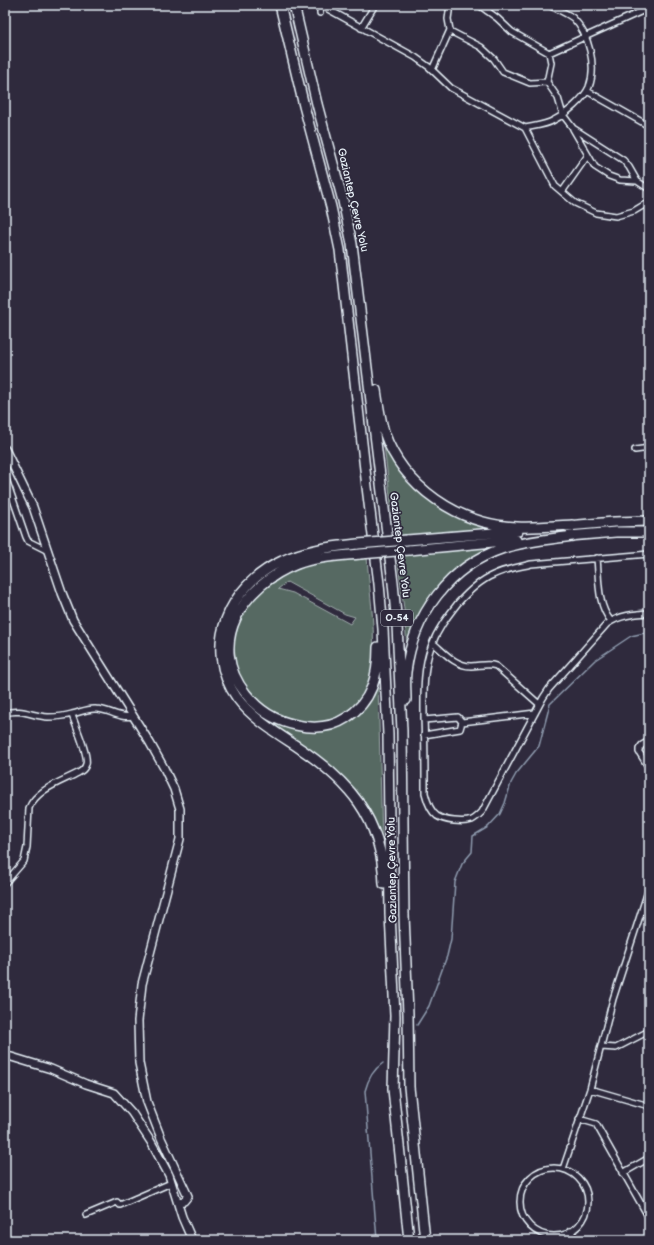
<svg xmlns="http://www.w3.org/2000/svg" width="654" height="1245" font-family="'Balsamiq Sans',sans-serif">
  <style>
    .green { fill: #576962; stroke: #a0adad; fill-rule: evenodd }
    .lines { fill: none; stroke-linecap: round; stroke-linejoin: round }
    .stream { stroke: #8f9caf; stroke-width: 1.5 }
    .street-casing { stroke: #e8f1f8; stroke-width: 8 }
    .secondary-casing { stroke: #e8f1f8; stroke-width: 10 }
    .highway-casing { stroke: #e8f1f8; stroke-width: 12 }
    .street { stroke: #2f2a3d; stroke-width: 5 }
    .secondary { stroke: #2f2a3d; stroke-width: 7 }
    .highway { stroke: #2f2a3d; stroke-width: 9 }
    .highway-bridge-casing { stroke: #e8f1f8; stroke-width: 12; stroke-linecap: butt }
    .highway-bridge { stroke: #2f2a3d; stroke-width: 9 }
    .labels { text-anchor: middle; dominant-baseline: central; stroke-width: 3.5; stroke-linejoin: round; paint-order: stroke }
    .shield { fill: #2f2a3d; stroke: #b0b5c0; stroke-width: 1 }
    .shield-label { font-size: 10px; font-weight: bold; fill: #e8f1f8 }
    .street-label { font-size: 11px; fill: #e8f1f8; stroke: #2f2a3d }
  </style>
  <rect width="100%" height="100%" fill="#2f2a3d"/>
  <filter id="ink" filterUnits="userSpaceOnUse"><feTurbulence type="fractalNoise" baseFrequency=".025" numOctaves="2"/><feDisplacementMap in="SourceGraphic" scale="8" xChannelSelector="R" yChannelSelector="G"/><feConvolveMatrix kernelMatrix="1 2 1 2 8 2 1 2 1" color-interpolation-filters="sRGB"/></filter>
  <g filter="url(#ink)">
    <path class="green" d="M383,437L417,488L499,528L395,537Z
      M503,544L458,568L407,648L404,609L397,555Z
      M367,557C369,589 375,621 373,654C373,661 373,670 370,678C357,724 309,734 270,710C265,707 258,703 253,697C214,652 239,598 287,572C310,560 340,559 367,557ZM287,582L345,614L355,617L350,624L293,593L278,589Z
      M378,681L382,844L354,790L344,778L332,767L256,713L268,721L269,718L338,726Z"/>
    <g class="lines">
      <path class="stream" d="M417,1025L429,1006L447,956L451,939L455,882L462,864L472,852L473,836L488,827L500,814L505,803L511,783L516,774L539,746L550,704L595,660L631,636L649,632
        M377,1240L365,1091C368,1079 374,1069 383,1063"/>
      <g class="street-casing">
        <path id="street" d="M320,5V13
          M324,5L326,8L415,57L429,67L451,88L525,128L555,186L575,203L596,213L616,216L634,211L649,202
          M479,5L497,18L512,32L549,53L649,8
          M487,11L491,5
          M361,28L375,5
          M450,31L481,47L494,59L503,72L530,83L547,82L558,98L563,115L573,128L623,160L629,167L637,181L649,189
          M432,70L450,30L448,19L450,5
          M547,82L551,63L549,53
          M587,91L649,126
          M525,128C534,126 546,125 554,120C566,114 584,99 589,87C597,66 589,34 573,18C567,13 556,9 549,5
          M573,129L595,167L609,176L620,180L637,181
          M562,192L588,155
          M635,450L649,448
          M5,476L26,537L28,541L48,551
          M649,554L531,564C519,567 505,569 493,575C479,581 468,592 458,603C447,617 437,630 431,647C423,669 424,694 424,717C425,742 425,768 425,793C427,801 430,811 437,816C445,821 463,823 472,820C476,818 479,815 482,812L543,698L549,689L607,624C620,615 634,614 649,613
          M597,558C599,578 597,605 611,621
          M433,643C444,652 455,666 471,666C479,666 488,663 496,666L539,704
          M5,713C21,708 32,716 48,717C55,717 65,716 72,714C81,712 88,708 96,709C109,709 119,719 132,716
          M424,720L458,717L462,722L535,713
          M424,735L460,729L462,722
          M649,741L642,745L639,749V752L649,768
          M5,883L24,861L27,847L29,808C37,789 61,782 78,773C82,771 85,768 86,764C89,756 75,724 72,715
          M601,1047L616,1048L649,1031
          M590,1089L649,1106
          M579,1119L596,1124L649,1218
          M520 1202a34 34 0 1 1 68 0a34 34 0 1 1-68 0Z
          M563,1169L590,1089L613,999L649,888
          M623,1173L649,1158
          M86,1215L117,1202L120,1205L171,1183
          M570,1231L577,1240
          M647,1240L649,1239"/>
      </g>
      <g class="secondary-casing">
        <path id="secondary" d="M5,449L33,507L62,593L73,620L150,743L164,768L174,789L180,809V839L142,984L138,1021L139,1063L147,1102L161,1138L188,1196L184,1201L178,1202
          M5,1055L51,1069L86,1084L114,1093L132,1113L151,1142L169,1175L182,1217L192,1240"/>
      </g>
      <g class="highway-casing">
        <path id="highway" d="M280,5L304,106L331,207L340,250L367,487L379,584L383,629L388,735L390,914L395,1016L393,1089L409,1240
          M294,5L317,104L343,201L352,244L393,583L397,625L402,731L404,915L408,1014L409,1087L425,1240
          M376,390C378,404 380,418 384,432C403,487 459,525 517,527C535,528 554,526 572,525
          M567,526L614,522L649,521
          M569,536L616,532H649
          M407,540L518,531
          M358,544C332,547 306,549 282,561C229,585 201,647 237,698C252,718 275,732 295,745C348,780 382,817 384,884
          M409,550L516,540
          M360,554C339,556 316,557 297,564C244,584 205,643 246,694C259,711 276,721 296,725C314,729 331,728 346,718C372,702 378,676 378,647
          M406,700C406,691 405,681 406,672C413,615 449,566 504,548C526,541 551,539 573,536"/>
      </g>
      <use href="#street" class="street"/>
      <use href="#secondary" class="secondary"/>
      <use href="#highway" class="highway"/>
      <g class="highway-bridge-casing">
        <path id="highway-bridge" d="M358,544L407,540
          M360,554L409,550"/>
      </g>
      <use href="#highway-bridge" class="highway-bridge"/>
    </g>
  </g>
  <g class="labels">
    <rect class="shield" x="381" y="610" width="32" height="16" rx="3"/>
    <g class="shield-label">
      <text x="397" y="618">O-54</text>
    </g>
    <g class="street-label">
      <text transform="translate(353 200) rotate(77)">Gaziantep Çevre Yolu</text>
      <text transform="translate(400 545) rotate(83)">Gaziantep Çevre Yolu</text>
      <text transform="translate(392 870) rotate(-91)">Gaziantep Çevre Yolu</text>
    </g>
  </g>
  <rect width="654" height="1245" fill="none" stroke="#2f2a3d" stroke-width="20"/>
  <rect x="10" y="10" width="634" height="1225" fill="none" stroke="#e8f1f8" stroke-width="1.5" filter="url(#ink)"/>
</svg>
